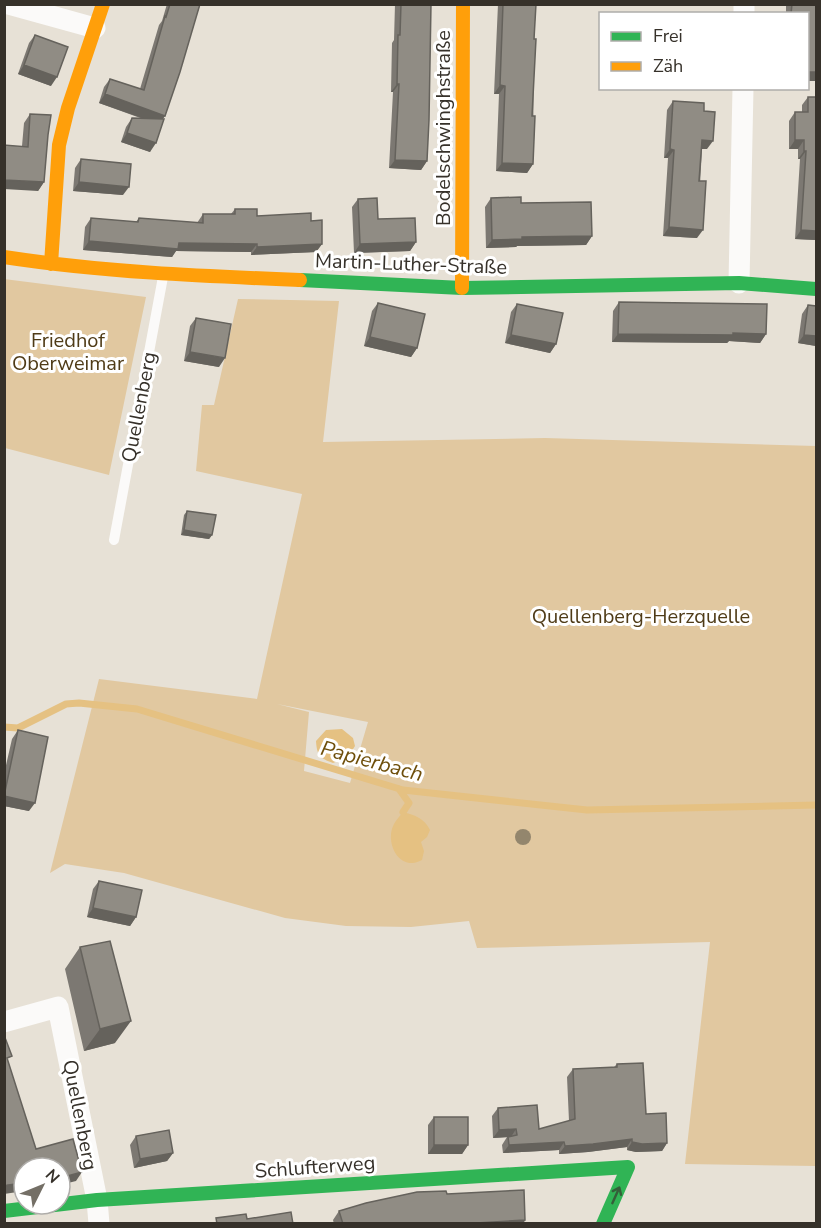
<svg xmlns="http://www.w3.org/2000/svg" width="821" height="1228" font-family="'Nunito Sans',sans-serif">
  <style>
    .green { fill: #e1c8a0; fill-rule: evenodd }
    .water { fill: #e5c182 }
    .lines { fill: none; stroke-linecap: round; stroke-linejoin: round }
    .stream { stroke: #e5c182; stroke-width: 7 }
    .lane { stroke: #fbfaf9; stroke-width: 10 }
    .street { stroke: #fbfaf9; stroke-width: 21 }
    .fast { stroke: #30b455; stroke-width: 14 }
    .slow { stroke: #ff9f0a; stroke-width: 14 }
    .tree { fill: #93866d }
    .wall { fill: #7c7872 }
    .shaded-wall { fill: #65625c }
    .building { fill: #908c84; stroke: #65625c; stroke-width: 1.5 }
    .oneway { stroke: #345f39 }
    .labels { text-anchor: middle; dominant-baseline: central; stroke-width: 6; stroke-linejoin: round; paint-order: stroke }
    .street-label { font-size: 20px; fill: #36312a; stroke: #fff }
    .park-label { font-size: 20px; fill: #4f3b17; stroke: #fff }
    .water-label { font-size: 21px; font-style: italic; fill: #6e4e0a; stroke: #fff }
  </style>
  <rect width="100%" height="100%" fill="#e7e1d6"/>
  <path class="green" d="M4,279L146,297L109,475L5,448Z
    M238,299L339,301L323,442L545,438L816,446V1166L685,1164L710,942L477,948L469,921L411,927L346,926L285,918L124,873L65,864L50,873L99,679L257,699L302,494L196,471L202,405H214ZM277,704L368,722L350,783L304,771L309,712Z"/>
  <path class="water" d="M342,729L353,738L355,746L348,757L333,763C320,758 317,756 316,741L326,730Z
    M403,812C415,815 425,819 430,830L427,837L421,842L424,851L422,860C419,861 416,863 412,863C394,863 386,838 394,824C396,820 400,816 403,812Z"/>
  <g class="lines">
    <path class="stream" d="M4,727L18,728L66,704L79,703L137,709L403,790L587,810L816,805
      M399,789L409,803L403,812"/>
    <path class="lane" d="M114,540L163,277"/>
    <path class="street" d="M8,4L95,28
      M744,14V4
      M739,283L743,88
      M4,1022L58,1007L97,1200L99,1224"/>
    <path class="fast" d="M300,280L462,288L739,283L816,289
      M4,1211L97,1200L628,1167L603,1224"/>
    <path class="slow" d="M4,257C102,272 201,276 300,280
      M51,264L59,145L68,108L103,4
      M462,288L463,4"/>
  </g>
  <circle class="tree" cx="523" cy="837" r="8"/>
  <path class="wall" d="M167,4H201L199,8L165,116L162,119L150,152L121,142L126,127L132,118L143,119L99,103L104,87L110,79L140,89L159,25L162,21Z
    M395,4H431L427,161L421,170L389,168L393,92H391L392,43L394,40Z
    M498,4H536L534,39L533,164L527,173L496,171L499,94H494Z
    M786,4H816L815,81H807V14H786Z
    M35,35L51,86L18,74L29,43Z
    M808,97H816V240L795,239L800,159H798V149H789V121L795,112H802V105Z
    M673,101L704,111L707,149H702L697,238L663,236L668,158H664L667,110Z
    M30,114L48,135L44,182L38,191L22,146L24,123Z
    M81,159L123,195L73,191L75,168Z
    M491,198L521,203L592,236L586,245L517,246L516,247L486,248L485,207Z
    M358,199L378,219L416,242L410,251L354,253L352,207Z
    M235,209L257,216L311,221L322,244L316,252L251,255V252L176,251L172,257L83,250L85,227L91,218L136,222L139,218L197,223L203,214H231Z
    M619,302L766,334L760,343L729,341L727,343L612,342L613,311Z
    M378,303L417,348L411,357L364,346L372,311Z
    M517,304L556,344L550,353L505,343L511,312Z
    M808,305L816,306V346L798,343L802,314Z
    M196,318L219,367L184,361L190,326Z
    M187,511L212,535L209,539L181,535L184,515Z
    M18,730L29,811L4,806V774L12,739Z
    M99,881L136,917L130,926L87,917L93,889Z
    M80,947L115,1043L84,1051L65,969Z
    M617,1064L646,1114L667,1143L662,1151L636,1152L627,1150V1147L588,1152L559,1154V1150L503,1153L502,1145L507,1137L493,1138L492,1116L498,1108L539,1129L569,1121L567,1077L573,1069L614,1067Z
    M434,1117L468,1145L462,1154H428V1125Z
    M136,1136L173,1153L167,1161L134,1168L130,1145Z
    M447,1194L525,1220L523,1224H334L333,1220L339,1211Z"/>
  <path class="shaded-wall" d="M24,65L57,77L51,86L18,74Z
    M807,72H816V79L815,81H807Z
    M397,84H399L393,92H391Z
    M500,85L505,86L499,94H494Z
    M105,94L165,116L159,124L99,103Z
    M127,133L156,143L150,152L121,142Z
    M702,140L713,141L707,149H696Z
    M795,140H804L798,149H789Z
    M670,149L674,150L668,158H664Z
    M804,151H806L800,159H798Z
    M395,160L427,161L421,170L389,168Z
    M502,163L533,164L527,173L496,171Z
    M4,180L44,182L38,191L4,189Z
    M79,182L129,187L123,195L73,191Z
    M669,227L703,230L697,238L663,236Z
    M801,230L816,231V240L795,239Z
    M592,236L586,245L517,246L516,247L486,248L492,240L522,237Z
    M89,241L179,243L257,244L251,252L176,251L172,257L83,250Z
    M416,242L410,251L354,253L360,244Z
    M322,244L316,252L251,255L257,247Z
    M733,333L766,334L760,343L729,341L727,343L612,342L618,334Z
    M511,335L556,344L550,353L505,343Z
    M804,335L816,336V346L798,343Z
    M370,337L417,348L411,357L364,346Z
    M190,352L225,358L219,367L184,361Z
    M184,530L212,535L209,539L181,535Z
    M4,796L35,803L29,811L4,806Z
    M93,908L136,917L130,926L87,917Z
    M131,1021L115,1043L84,1051L100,1029Z
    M516,1129L511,1137L493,1138L499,1130Z
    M632,1139L627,1147L588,1152L559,1154L565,1146Z
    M564,1142L559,1150L503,1153L509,1145Z
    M632,1142L667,1143L662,1151L636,1152L627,1150Z
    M434,1145H468L462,1154H428Z
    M173,1153L167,1161L134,1168L140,1159Z
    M82,1172L76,1181L60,1185V1178Z
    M24,1183V1191L4,1194V1186L8,1185Z
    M525,1220L523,1224H460Z"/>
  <path class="building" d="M170,4H200L180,72L165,116L105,94L110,79L144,90L165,16L166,17Z
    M401,4H431L429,120L427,161L395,160L399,84H397L398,35H400Z
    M503,4H536L534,39H536L532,116H535L533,164L502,163L505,86L500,85Z
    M792,4H816V72H807V14H791Z
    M35,35L68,47L57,77L24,65Z
    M808,97H816V231L801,230L806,151H804V140H795V112H808Z
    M673,101L704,103V111L715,112L713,141L702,140L699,181H706L703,230L669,227L674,150L670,149Z
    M30,114L51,115L48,135L44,182L4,180V145L28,147Z
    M132,118L164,119L156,143L127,133Z
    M81,159L131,164L129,187L79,182Z
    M521,197V203L591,202L592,236L522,237V239L492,240L491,198Z
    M377,198L378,219L415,218L416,242L360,244L358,199Z
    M235,209H257V216L311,213V221L322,220V244L257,247V244L179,243L178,249L89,241L91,218L138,222L139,218L203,223V214H235Z
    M619,302L767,304L766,334L733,333V335L618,334Z
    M378,303L425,314L417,348L370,337Z
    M517,304L563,313L556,344L511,335Z
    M808,305L816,306V336L804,335Z
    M196,318L231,324L225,358L190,352Z
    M187,511L216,515L212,535L184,530Z
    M18,730L48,737L35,803L4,796Z
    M99,881L142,890L136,917L93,908Z
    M110,941L131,1021L100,1029L80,947Z
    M4,1035L12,1056L7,1058L36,1149L73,1139L82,1172L60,1178V1168H24V1183L8,1185L4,1186Z
    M643,1063L646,1114L666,1113L667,1143L642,1144L632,1142V1139L593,1144L565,1146L564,1142L509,1145L508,1137L517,1135L516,1129L499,1130L498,1108L537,1105L539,1129L575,1119L573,1069L617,1067V1064Z
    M434,1117H468V1145H434Z
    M169,1130L173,1153L140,1159L136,1136Z
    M524,1190L525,1220L460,1224H343L339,1211L366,1203L417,1192L446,1191L447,1194Z
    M291,1212L293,1224H217L216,1218L246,1214L247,1219Z"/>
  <defs><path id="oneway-shaft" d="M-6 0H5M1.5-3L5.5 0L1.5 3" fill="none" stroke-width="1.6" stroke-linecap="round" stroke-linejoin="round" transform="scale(1.5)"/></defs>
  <use class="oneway" href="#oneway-shaft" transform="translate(616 1195) rotate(-66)"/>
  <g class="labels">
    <g class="street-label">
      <text transform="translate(443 128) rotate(-90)">Bodelschwinghstraße</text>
      <text transform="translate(411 264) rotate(2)">Martin-Luther-Straße</text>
      <text transform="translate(139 407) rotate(-79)">Quellenberg</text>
      <text transform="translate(80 1115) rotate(79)">Quellenberg</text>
      <text transform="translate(315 1167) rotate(-4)">Schlufterweg</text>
    </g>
    <g class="park-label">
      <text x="68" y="340">Friedhof<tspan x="68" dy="23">Oberweimar</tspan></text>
      <text x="641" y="616">Quellenberg-Herzquelle</text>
    </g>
    <g class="water-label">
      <text transform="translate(372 761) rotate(15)">Papierbach</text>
    </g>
  </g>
  <rect width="821" height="1228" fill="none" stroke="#36312a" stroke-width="12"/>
  <rect x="599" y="12" width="210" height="78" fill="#ffffff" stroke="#afadaa" stroke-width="1.5"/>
  <rect x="611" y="32" width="30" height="9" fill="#30b455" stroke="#afadaa" stroke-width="1.5"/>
  <text x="653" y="42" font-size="18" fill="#36312a">Frei</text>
  <rect x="611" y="62" width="30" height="9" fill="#ff9f0a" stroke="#afadaa" stroke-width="1.5"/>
  <text x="653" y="72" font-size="18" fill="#36312a">Zäh</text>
  <g transform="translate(42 1186) rotate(47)"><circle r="28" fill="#ffffff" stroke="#afadaa" stroke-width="1.5"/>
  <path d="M0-4.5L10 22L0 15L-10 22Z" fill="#746f66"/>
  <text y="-9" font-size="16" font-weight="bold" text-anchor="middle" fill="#36312a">N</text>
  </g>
</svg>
